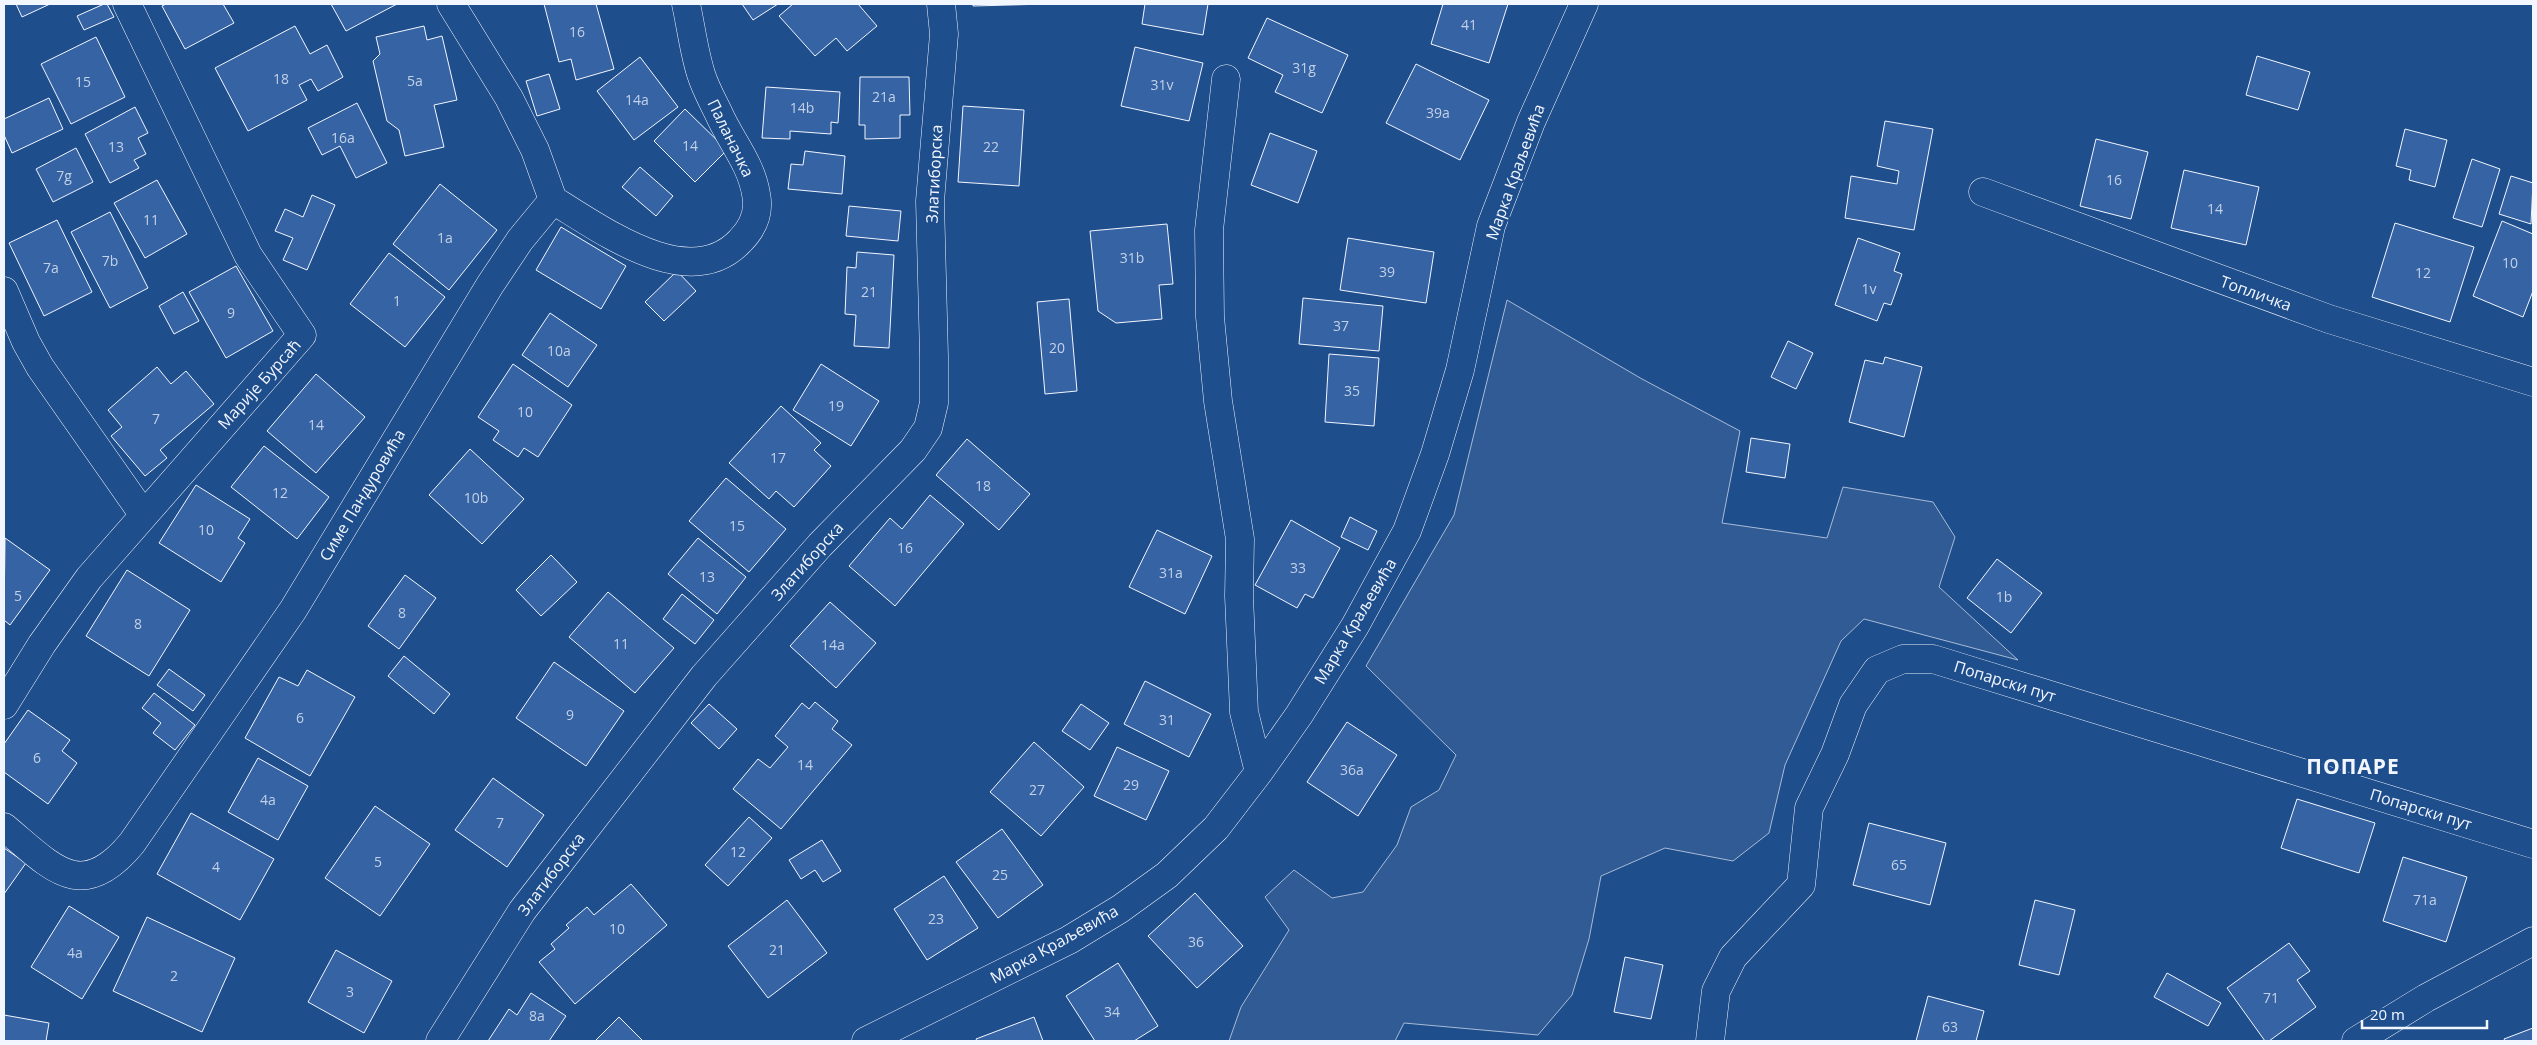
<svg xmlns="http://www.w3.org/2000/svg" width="2537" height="1045" font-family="'Open Sans',sans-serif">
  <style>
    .built { fill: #305b95; stroke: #a8bbd7 }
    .building { fill: #3563a3; stroke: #f2f6ff }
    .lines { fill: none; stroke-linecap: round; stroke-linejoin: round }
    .street-casing { stroke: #f2f6ff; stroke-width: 29 }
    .secondary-casing { stroke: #f2f6ff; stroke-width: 29 }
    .street { stroke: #1f4e8c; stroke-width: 28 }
    .secondary { stroke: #1f4e8c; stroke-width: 28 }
    .labels { text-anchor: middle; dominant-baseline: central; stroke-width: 4; stroke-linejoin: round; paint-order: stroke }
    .number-label { font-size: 14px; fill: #c3d1e8 }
    .street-label { font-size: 16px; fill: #f2f6ff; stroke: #1f4e8c }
    .district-label { font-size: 21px; font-weight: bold; letter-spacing: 1px; fill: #f2f6ff; stroke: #1f4e8c }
  </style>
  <rect width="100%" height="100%" fill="#1f4e8c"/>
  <path class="built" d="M1507,300L1642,379L1740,431L1722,523L1827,538L1843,487L1933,502L1955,537L1939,587L2018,660L1864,619L1841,641L1785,765L1769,833L1733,861L1665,848L1601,876L1589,939L1572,995L1538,1035L1404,1023L1395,1041H1229L1241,1007L1289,930L1265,897L1294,870L1332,898L1363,892L1397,845L1411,807L1439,790L1456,755L1366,666L1454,515Z"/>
  <path class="building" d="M16,4H50L22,17Z
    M104,4H107L114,17L84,30L77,16Z
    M166,4H223L234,23L185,49L162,6Z
    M331,4H397L346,31Z
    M544,4H596L614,69L576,80L571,59L559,62Z
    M742,4H778L753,20Z
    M793,4H858L877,26L847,51L836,38L815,56L779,16Z
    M973,4H1047L973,6Z
    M1145,4H1208L1203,35L1142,24Z
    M1443,4H1508L1489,63L1431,44Z
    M1267,18L1348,55L1322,113L1275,92L1283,75L1248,58Z
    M295,26L310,54L327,45L343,77L318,91L311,79L299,85L307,100L248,131L215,68Z
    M424,26L427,40L442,36L457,100L434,105L444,147L405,156L399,130L387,121L373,61L380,54L376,37Z
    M96,37L125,97L71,124L41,64Z
    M1135,47L1203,63L1189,121L1121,106Z
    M2257,56L2310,72L2298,110L2246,95Z
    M640,57L678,107L634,140L597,91Z
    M1416,64L1489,100L1460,160L1386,123Z
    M549,74L560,109L537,116L526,81Z
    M860,77H909L910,115H900V138L865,139V125H859Z
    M766,87L840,92L838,123L831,122V134L790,131V139L762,138Z
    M49,98L63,129L12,153L4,135V119Z
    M357,103L387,163L356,178L340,146L322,155L308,128Z
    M963,106L1024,110L1019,186L958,182Z
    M135,107L148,133L138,138L146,154L134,160L139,168L110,183L85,134Z
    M685,109L727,150L695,182L654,141Z
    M1885,121L1933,129L1914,230L1845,218L1851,176L1897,184L1899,171L1877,166Z
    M2405,129L2447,140L2435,187L2409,180L2411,170L2396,166Z
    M1270,133L1317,151L1298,203L1251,185Z
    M2096,139L2148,152L2131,219L2080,206Z
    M76,148L93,182L53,202L36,169Z
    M805,151L845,156L842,194L788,189L791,164L803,165Z
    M2472,159L2500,169L2482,227L2453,218Z
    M640,167L673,196L656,216L622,187Z
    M2184,170L2259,187L2246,245L2171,228Z
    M2511,176L2533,183L2531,224L2499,214Z
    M157,180L187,234L145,258L114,203Z
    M440,184L497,230L449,290L393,244Z
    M312,195L335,205L307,270L283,260L293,238L275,231L285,209L303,217Z
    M849,206L901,211L898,241L846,236Z
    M110,212L148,288L110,308L71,232Z
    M57,220L92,292L44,316L9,243Z
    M2502,221L2533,234V291L2523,317L2473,296Z
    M2395,223L2474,247L2450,322L2372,297Z
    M1167,224L1173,284L1159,285L1162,319L1116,323L1098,311L1090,231Z
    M561,227L626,266L601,309L536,270Z
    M1348,238L1434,252L1426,303L1340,290Z
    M1858,238L1900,253L1894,271L1902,274L1891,305L1884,303L1877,321L1835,305Z
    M857,252L894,255L889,348L854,346L856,315L845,314L847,267L856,268Z
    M389,253L445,297L405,347L350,304Z
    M236,266L273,331L226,358L189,292Z
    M677,271L696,291L664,321L645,302Z
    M183,292L199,321L174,334L159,306Z
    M1303,298L1383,306L1379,351L1299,344Z
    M1069,299L1077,391L1045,394L1037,302Z
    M550,313L597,345L568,387L522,355Z
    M1788,341L1813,353L1796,389L1771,377Z
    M1329,354L1379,358L1374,426L1325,422Z
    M1885,357L1922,367L1904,437L1849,422L1865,360L1883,364Z
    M513,364L572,405L538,457L524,448L518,457L493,440L499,431L478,417Z
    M821,364L879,401L851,446L793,410Z
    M157,367L171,384L186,371L214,404L160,450L167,458L145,476L111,436L122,427L108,410Z
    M316,374L365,417L316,473L267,431Z
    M781,406L821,443L814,450L831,466L794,507L776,491L769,499L729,463Z
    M1751,438L1790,444L1785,478L1746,472Z
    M967,439L1030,494L999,530L936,475Z
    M264,446L329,497L297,539L231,487Z
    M470,449L524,499L482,544L429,495Z
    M726,478L786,529L749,572L689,521Z
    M196,485L250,519L238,538L245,543L221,582L159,543Z
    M930,495L964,524L895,606L849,566L890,518L902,529Z
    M1350,517L1377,531L1368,550L1341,537Z
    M1291,520L1340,548L1313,598L1305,594L1297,608L1255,585Z
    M1157,530L1212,556L1185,614L1129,587Z
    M5,538L50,570L10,625L4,620Z
    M698,538L746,577L717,614L668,574Z
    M551,555L577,582L541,616L516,590Z
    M1997,559L2042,593L2011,633L1967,598Z
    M127,570L190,610L149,676L86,636Z
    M405,575L436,598L399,649L368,626Z
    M608,592L674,648L635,693L569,637Z
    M682,594L714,620L695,644L663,619Z
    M830,602L876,643L836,688L790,646Z
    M404,656L450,694L434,714L388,676Z
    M554,662L624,711L586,766L516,718Z
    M169,669L205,695L193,711L157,685Z
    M307,670L355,697L310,776L245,738L279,677L298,686Z
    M1145,681L1211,714L1189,757L1124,724Z
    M154,693L195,725L175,750L153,733L161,723L142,708Z
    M815,702L838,721L832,729L852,745L781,829L733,789L758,759L770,768L788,747L775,736L802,703L809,709Z
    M709,704L737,729L719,749L691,723Z
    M1081,704L1109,723L1090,750L1062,731Z
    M28,710L70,740L62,751L77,763L48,804L4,772V744Z
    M1347,722L1397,755L1358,816L1307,782Z
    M1034,742L1084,787L1041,836L990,792Z
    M1117,747L1169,771L1146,820L1094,796Z
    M258,758L308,786L278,840L228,812Z
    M493,778L544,815L507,867L455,830Z
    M2297,799L2375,823L2359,873L2281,848Z
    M375,806L430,844L380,916L325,878Z
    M191,813L274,859L240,920L157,874Z
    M749,817L772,838L728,886L705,865Z
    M1869,823L1946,843L1930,905L1853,885Z
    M1002,829L1043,885L998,918L956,862Z
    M822,840L841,871L823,882L815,870L801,879L789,860Z
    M4,848L26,863L4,894Z
    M2403,857L2467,877L2446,942L2383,921Z
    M944,876L978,928L927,960L894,909Z
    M631,884L667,925L575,1004L539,962L555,949L551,944L569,928L566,925L587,907L594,915Z
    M1195,893L1243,946L1197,988L1148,936Z
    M787,900L827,953L768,998L728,946Z
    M2035,900L2075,910L2059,975L2019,965Z
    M69,906L119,937L82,999L31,967Z
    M147,917L235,958L202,1032L113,991Z
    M2289,943L2310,971L2297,980L2316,1007L2269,1041H2265L2227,988Z
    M336,950L392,981L364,1033L308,1002Z
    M1625,957L1663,965L1651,1019L1614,1012Z
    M1118,963L1158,1026L1134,1041H1095L1066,996Z
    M2167,973L2221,1003L2208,1026L2154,997Z
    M531,993L566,1016L549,1041H488L509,1009L517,1015Z
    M1928,996L1984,1011L1976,1041H1916Z
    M4,1015L49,1023L46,1041H4Z
    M619,1017L643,1041H595Z
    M1034,1017L1043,1041H977L976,1039Z
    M2533,1028V1041H2505L2504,1039Z"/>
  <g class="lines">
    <g class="street-casing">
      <path id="street" d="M1226,79L1209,230L1210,317L1218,401L1240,539L1239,596L1244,712L1259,772
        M1983,192L2329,319L2533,382
        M553,200C601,229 689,295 740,241C753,228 760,213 756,194C751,163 730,140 718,112C712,100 705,87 701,74C694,52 691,27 686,4
        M4,291L26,342L40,367L143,514
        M4,705L42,644L89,578L302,335L248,255L127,4
        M4,827C51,866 81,905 132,843L293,610L490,285L520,240L553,200L535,150L509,98L451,4
        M440,1041L522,911L704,676L820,545L913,450L928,428L934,403V356L930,201L944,34L941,4
        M866,1041L1069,940L1120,909L1167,875L1216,828L1259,772L1299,715L1355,626L1407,531L1435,454L1460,370L1491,226L1531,122L1584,4
        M1710,1041L1716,991L1733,957L1801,885L1809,808L1835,754L1853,705L1877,670L1903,659H1933L2533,844"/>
    </g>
    <g class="secondary-casing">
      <path id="secondary" d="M2356,1041L2426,998L2533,941"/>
    </g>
    <use href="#street" class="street"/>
    <use href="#secondary" class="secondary"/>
  </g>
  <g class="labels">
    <g class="number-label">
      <text x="1469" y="24">41</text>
      <text x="577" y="31">16</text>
      <text x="1304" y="67">31g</text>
      <text x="281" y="78">18</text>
      <text x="415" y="80">5a</text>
      <text x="83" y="81">15</text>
      <text x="1162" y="84">31v</text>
      <text x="884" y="96">21a</text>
      <text x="637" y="99">14a</text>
      <text x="802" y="107">14b</text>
      <text x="1438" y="112">39a</text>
      <text x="343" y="137">16a</text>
      <text x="690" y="145">14</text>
      <text x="116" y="146">13</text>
      <text x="991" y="146">22</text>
      <text x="64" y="175">7g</text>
      <text x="2114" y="179">16</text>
      <text x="2215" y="208">14</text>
      <text x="151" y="219">11</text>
      <text x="445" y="237">1a</text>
      <text x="1132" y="257">31b</text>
      <text x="110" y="260">7b</text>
      <text x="2510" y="262">10</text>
      <text x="51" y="267">7a</text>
      <text x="1387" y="271">39</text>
      <text x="2423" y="272">12</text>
      <text x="1869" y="288">1v</text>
      <text x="869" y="291">21</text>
      <text x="397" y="300">1</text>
      <text x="231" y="312">9</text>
      <text x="1341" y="325">37</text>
      <text x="1057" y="347">20</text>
      <text x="559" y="350">10a</text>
      <text x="1352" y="390">35</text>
      <text x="836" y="405">19</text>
      <text x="525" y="411">10</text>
      <text x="156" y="418">7</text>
      <text x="316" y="424">14</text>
      <text x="778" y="457">17</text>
      <text x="983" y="485">18</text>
      <text x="280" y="492">12</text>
      <text x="476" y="497">10b</text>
      <text x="737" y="525">15</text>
      <text x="206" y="529">10</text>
      <text x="905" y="547">16</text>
      <text x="1298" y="567">33</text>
      <text x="1171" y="572">31a</text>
      <text x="707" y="576">13</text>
      <text x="18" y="595">5</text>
      <text x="2004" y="596">1b</text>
      <text x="402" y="612">8</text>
      <text x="138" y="623">8</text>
      <text x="621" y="643">11</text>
      <text x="833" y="644">14a</text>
      <text x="570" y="714">9</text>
      <text x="300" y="717">6</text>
      <text x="1167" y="719">31</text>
      <text x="37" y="757">6</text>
      <text x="805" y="764">14</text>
      <text x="1352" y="769">36a</text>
      <text x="1131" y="784">29</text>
      <text x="1037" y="789">27</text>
      <text x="268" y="799">4a</text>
      <text x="500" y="822">7</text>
      <text x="738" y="851">12</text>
      <text x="378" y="861">5</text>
      <text x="1899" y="864">65</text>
      <text x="216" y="866">4</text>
      <text x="1000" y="874">25</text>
      <text x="2425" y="899">71a</text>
      <text x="936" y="918">23</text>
      <text x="617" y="928">10</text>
      <text x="1196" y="941">36</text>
      <text x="777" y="949">21</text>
      <text x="75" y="952">4a</text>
      <text x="174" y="975">2</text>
      <text x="350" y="991">3</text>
      <text x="2271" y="997">71</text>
      <text x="1112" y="1011">34</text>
      <text x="537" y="1015">8a</text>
      <text x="1950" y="1026">63</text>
    </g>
    <g class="street-label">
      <text transform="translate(731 138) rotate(64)">Паланачка</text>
      <text transform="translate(1515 172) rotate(-70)">Марка Краљевића</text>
      <text transform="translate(934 174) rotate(-87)">Златиборска</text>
      <text transform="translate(2256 293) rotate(20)">Топличка</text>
      <text transform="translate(259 384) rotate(-48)">Марије Бурсаћ</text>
      <text transform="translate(362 495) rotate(-59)">Симе Пандуровића</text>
      <text transform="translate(807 561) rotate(-48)">Златиборска</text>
      <text transform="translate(1355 621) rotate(-59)">Марка Краљевића</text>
      <text transform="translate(2005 681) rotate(17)">Попарски пут</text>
      <text transform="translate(2421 809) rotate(17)">Попарски пут</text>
      <text transform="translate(551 874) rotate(-53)">Златиборска</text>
      <text transform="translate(1054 944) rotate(-29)">Марка Краљевића</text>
    </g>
    <g class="district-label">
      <text x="2353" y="766">ПОПАРЕ</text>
    </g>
  </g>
  <rect width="2537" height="1045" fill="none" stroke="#f2f6ff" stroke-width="10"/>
  <path d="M2362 1020v8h125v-8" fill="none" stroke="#f2f6ff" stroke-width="2.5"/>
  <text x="2370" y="1020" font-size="15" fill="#f2f6ff" stroke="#1f4e8c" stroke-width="4" paint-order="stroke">20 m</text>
</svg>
